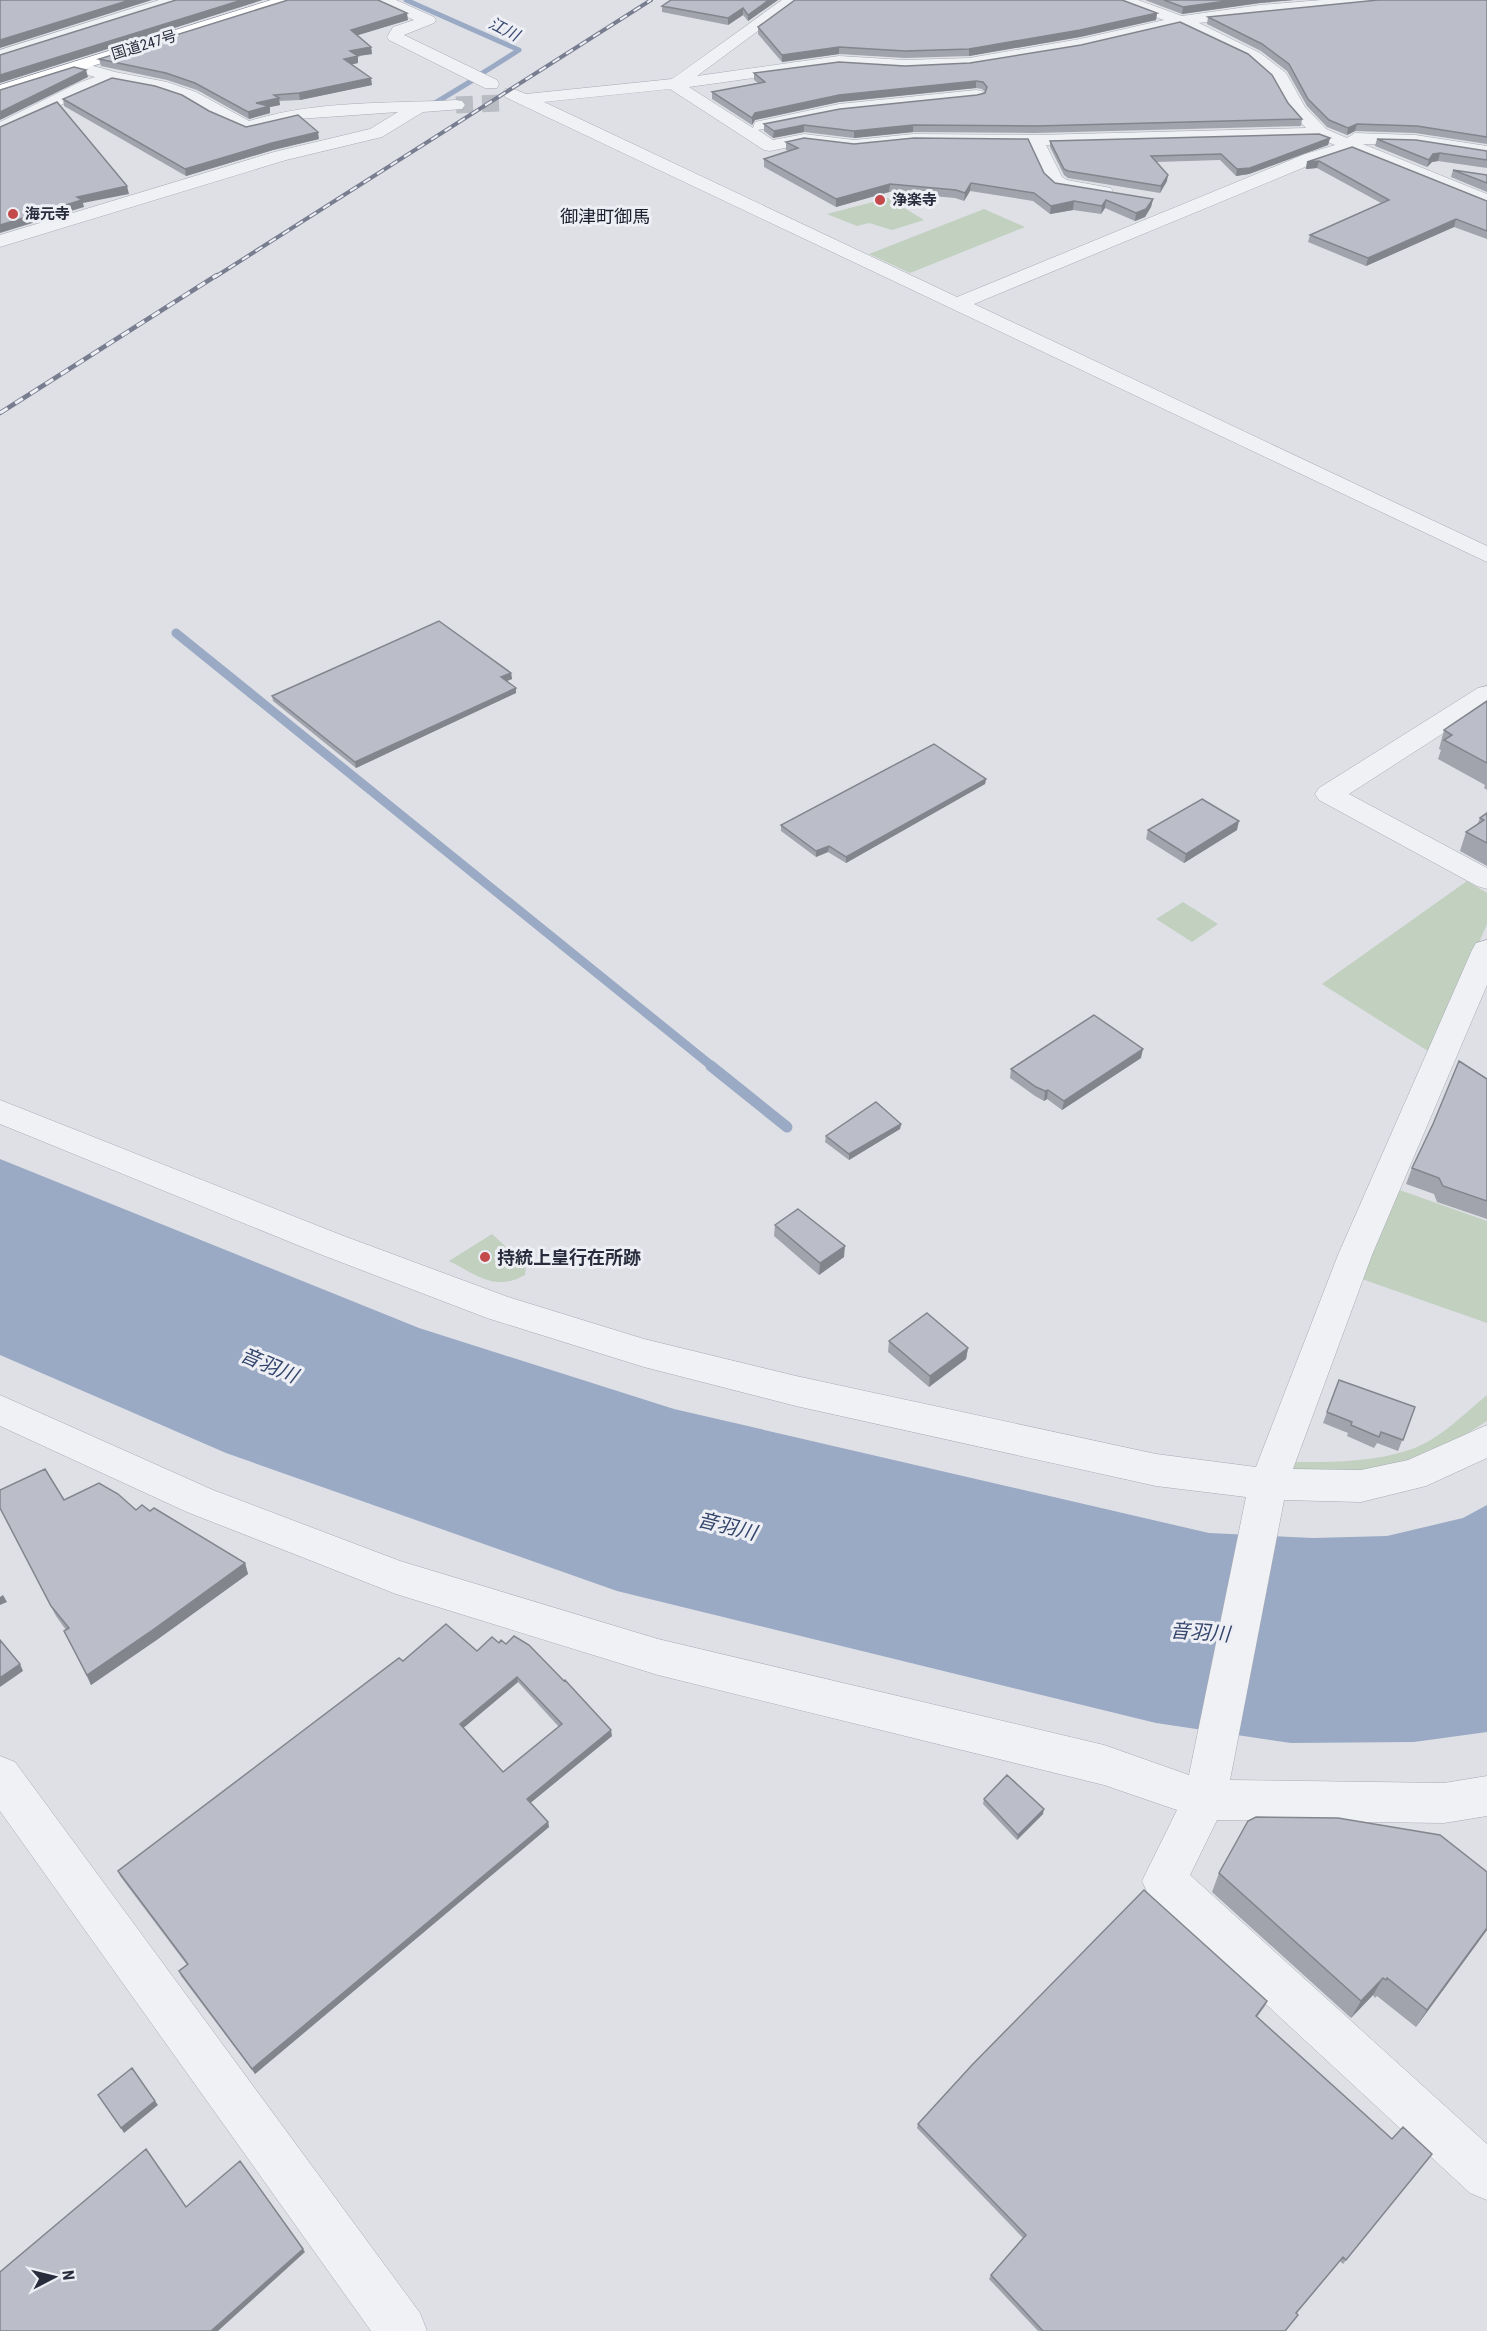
<svg xmlns="http://www.w3.org/2000/svg" width="1487" height="2331" font-family="'Roboto Condensed','Noto Sans JP',sans-serif">
  <style>
    .green { fill: #c1d0bf }
    .water { fill: #9aa9c4 }
    .lines { fill: none; stroke-linecap: round; stroke-linejoin: round }
    .stream-far2 { stroke: #9aa9c4; stroke-width: 5 }
    .stream-far1 { stroke: #9aa9c4; stroke-width: 9 }
    .stream { stroke: #9aa9c4; stroke-width: 11 }
    .minor-tunnel { stroke: #babcc4; stroke-width: 17; stroke-dasharray: 17 9; stroke-linecap: butt }
    .minor-casing { stroke: #a7aab3; stroke-width: 1 }
    .trunk-casing { stroke: #868b9c; stroke-width: 1 }
    .minor { fill: #f0f1f5; fill-rule: evenodd }
    .trunk { fill: #fff; fill-rule: evenodd }
    .rail-far1-casing { stroke: #787d8f; stroke-width: 4 }
    .rail-casing { stroke: #787d8f; stroke-width: 4.5 }
    .rail-far1 { stroke: #edeff4; stroke-width: 2; stroke-dasharray: 8; stroke-linecap: butt }
    .rail { stroke: #edeff4; stroke-width: 3; stroke-dasharray: 9; stroke-linecap: butt }
    .wall { fill: #a1a3ad; fill-rule: evenodd }
    .shaded-wall { fill: #83858d }
    .building { fill: #bbbec9; stroke: #83858d; stroke-width: 1.5; fill-rule: evenodd }
    .poi-dot { fill: #c4494a; stroke: #edeff4; stroke-width: 2 }
    .labels { text-anchor: middle; dominant-baseline: central; stroke-width: 6; stroke-linejoin: round; paint-order: stroke }
    .far-street-label { font-size: 15px; fill: #282c3c; stroke: #edeff4 }
    .far-poi-label { font-size: 15px; font-weight: bold; fill: #282c3c; stroke: #edeff4; text-anchor: start }
    .far-water-label { font-size: 16px; font-style: italic; fill: #35466d; stroke: #edeff4 }
    .far-quarter-label { font-size: 18px; fill: #1a1e2d; stroke: #edeff4 }
    .poi-label { font-size: 18px; font-weight: bold; fill: #282c3c; stroke: #edeff4; text-anchor: start }
    .water-label { font-size: 20px; font-style: italic; fill: #35466d; stroke: #edeff4 }
  </style>
  <rect width="100%" height="100%" fill="#dee0e6"/>
  <path class="green" d="M888,198L924,220L892,230L869,223L857,226L827,214Z
    M984,209L1025,227L910,273L869,254Z
    M1467,881L1487,893V924L1431,1053L1322,984Z
    M1183,902L1218,924L1192,942L1156,919Z
    M1394,1188L1487,1221V1323L1359,1278Z
    M492,1234L526,1265L525,1275C495,1292 477,1275 449,1261Z
    M1487,1395V1421C1447,1447 1403,1467 1355,1472C1333,1475 1308,1470 1286,1469L1288,1462C1330,1462 1372,1463 1412,1449C1440,1439 1464,1414 1487,1395Z"/>
  <path class="water" d="M0,1159L419,1328L674,1409L1209,1533L1313,1538L1387,1536L1463,1518L1487,1505V1732L1414,1742L1291,1743L1156,1723L617,1591L226,1453L0,1355Z"/>
  <g class="lines">
    <path class="stream-far2" d="M406,0L519,50L481,74
      M435,103L473,80"/>
    <path class="stream-far1" d="M176,633L713,1067"/>
    <path class="stream" d="M711,1066L787,1127"/>
    <path class="minor-tunnel" d="M456,105L500,103"/>
    <g class="minor-casing">
      <path id="minor" d="M159,0H183L181,3L0,60V50Z
        M375,0H396L434,17L436,20L434,23L404,35L497,80L499,84L497,88H485L389,40L387,37L393,27L414,20L377,3Z
        M782,0H800L697,76L839,56L905,60L969,58L1080,39L1164,20L1117,3L1115,0H1138L1182,16L1260,5L1322,0H1384L1376,5L1260,15L1199,23L1260,53L1286,73L1305,107L1326,129L1347,138L1355,133L1415,135L1487,146V156L1415,145L1363,144L1487,194V207L1351,152L1317,162L974,304L1487,546V562L505,97L503,93L505,89L511,88L526,94L672,79ZM1179,26L1248,59L1273,80L1289,109L1306,128L1035,135L913,134L854,140L804,134L773,140L758,130L839,114L976,100L982,99L984,95L982,91L976,90L839,104L755,122L753,128L689,87L839,66L905,70L969,68L1080,49ZM670,89L764,150L770,151L804,144L854,150L913,144L1029,145L1048,184L1062,191L1104,198L1111,196L1113,192L1111,188L1067,180L1062,177L1046,145L1318,138L1335,145L1305,154L957,297L544,102Z
        M76,61L115,72L167,82L196,92L249,121C317,100 386,104 456,100L462,101L465,105L462,109L423,112L382,137L286,160L0,247V235L274,152L370,129L398,112L298,119L248,132L211,116L184,100L157,90L113,82L90,91L0,134V122L78,83L95,77L70,70L68,66Z
        M1487,686V705L1349,794L1487,868V889L1477,886L1319,800L1315,794L1319,788L1478,688Z
        M1487,940V985L1372,1255L1293,1469L1361,1470L1408,1460L1487,1425V1458L1426,1486L1361,1502L1284,1500L1230,1780L1444,1783L1487,1776V1816L1444,1823L1217,1820L1190,1875L1487,2144V2200L1470,2193L1149,1896L1142,1881L1177,1810L1104,1785L658,1675L396,1594L187,1512L0,1426V1395L213,1490L400,1561L658,1639L1104,1745L1189,1775L1246,1497L1156,1486L796,1406L644,1367L487,1318L317,1253L0,1124V1100L341,1235L508,1297L644,1339L796,1376L1156,1454L1256,1467L1338,1255L1472,950L1476,943Z
        M0,1756L15,1762L420,2313L427,2331H371L0,1811Z"/>
    </g>
    <g class="trunk-casing">
      <path id="trunk" d="M271,0H295L293,3L0,95V85Z"/>
    </g>
    <use href="#minor" class="minor"/>
    <use href="#trunk" class="trunk"/>
    <g class="rail-far1-casing">
      <path id="rail-far1" d="M215,277L651,0"/>
    </g>
    <g class="rail-casing">
      <path id="rail" d="M0,413L217,275"/>
    </g>
    <use href="#rail-far1" class="rail-far1"/>
    <use href="#rail" class="rail"/>
  </g>
  <path class="wall" d="M778,0L748,21L743,15L728,25L662,12V6Z
    M1145,0H1294L1260,3L1182,14Z
    M1487,0V144L1415,133L1355,131L1347,135L1327,127L1307,106L1287,71L1261,51L1207,24L1208,17Z
    M1157,13L1156,20L1080,37L969,56L905,58L839,54L782,62L758,34V27Z
    M408,20L357,35L371,47L372,54L358,56V63L352,64L372,85L300,100L279,101L280,105L270,107V113L249,119L197,90L167,80L101,66L99,59Z
    M839,62L1288,103L1302,119L1301,126L1035,133L913,132L854,138L804,132L773,138L764,131V124L977,95L985,92L982,89L976,88L839,102L755,120L752,125L712,99V92L758,83L754,80V73Z
    M63,99L209,111L246,127L319,139L273,150L186,176L64,106Z
    M1330,138L1328,145L1249,174L1236,176L1220,160L1156,162L1167,181L1160,193L1068,178L1064,175L1050,147V141Z
    M1377,139L1487,151V168L1438,161L1432,162L1427,167L1375,146Z
    M786,142L1044,173L1055,183L1153,199L1151,207L1145,217L1135,221L1105,208L1101,214L1073,210L1050,214L1033,201L970,191L964,201L955,198L889,192L836,207L764,167V159L789,151L786,150Z
    M1352,147L1487,201V239L1454,227L1366,266L1308,242L1310,235L1381,203L1317,168L1306,169L1307,162Z
    M1453,170L1487,175V192L1451,177Z
    M511,673L512,679L507,681L516,688V693L356,768L273,701L272,696Z
    M1487,701V790L1484,788L1485,785L1438,759L1441,750L1439,749L1444,730Z
    M986,779L985,784L846,863L828,852L816,857L781,831V825Z
    M1487,813V866L1460,851L1466,832L1478,823L1480,818Z
    M1148,830H1237L1184,863L1146,839Z
    M1141,1058L1062,1110L1047,1099L1044,1101L1035,1096L1010,1078L1011,1069Z
    M1487,1079V1219L1437,1202L1434,1194L1406,1184L1412,1168Z
    M901,1124L900,1129L849,1160L825,1142L826,1136Z
    M775,1225L844,1257L819,1275L774,1236Z
    M889,1341L968,1348L966,1359L929,1387L888,1352Z
    M1415,1407L1398,1451L1377,1443L1374,1448L1347,1436L1348,1433L1323,1423L1327,1412Z
    M64,1500L150,1511L245,1563L248,1574L158,1639L91,1685L64,1631L66,1630L56,1616L0,1508Z
    M477,1651L612,1736L530,1803L548,1822L549,1827L255,2074L181,1976L179,1971L187,1965L120,1876L118,1871L403,1661ZM518,1682L559,1727L503,1772L463,1728Z
    M984,1799L1043,1814L1017,1840L983,1804Z
    M1219,1873L1487,1930L1416,2027L1377,1996L1375,1998L1373,1995L1351,2018L1212,1892Z
    M1267,2001L1265,2006L1257,2017L1392,2139L1432,2154L1343,2264L1340,2261L1296,2314L1286,2331H1038L989,2279L991,2275L1023,2238L917,2128L918,2124Z"/>
  <path class="shaded-wall" d="M130,0H152L0,48V40Z
    M242,0H263L0,83V75Z
    M769,0H778L748,21V15Z
    M1233,0H1294L1260,3L1182,14L1183,7Z
    M743,8V15L728,25V18Z
    M407,13L408,20L352,37L351,30Z
    M1157,13L1156,20L1080,37L969,56V49Z
    M371,47L372,54L358,56V63L345,66L344,59L350,51Z
    M839,47V54L782,62V55Z
    M86,70L88,77L0,120V112Z
    M371,78L372,85L300,100L299,93Z
    M976,81V88L839,102L755,120L752,125V118L755,113L839,95Z
    M279,98L280,105L270,107V113L249,119L248,112L256,103Z
    M1357,124L1355,131L1347,135L1348,128Z
    M804,125V132L773,138L774,131Z
    M913,125V132L854,138V131Z
    M318,132L319,139L273,150L186,176L185,169L272,143Z
    M1330,138L1328,145L1249,174L1236,176L1237,169Z
    M1440,153L1438,161L1432,162L1427,167L1429,160L1433,154Z
    M1319,161L1317,168L1306,169L1307,162Z
    M1168,175L1167,181L1160,193L1161,186Z
    M971,183L970,191L964,201L965,193Z
    M890,184L889,192L836,207V199Z
    M127,186L129,194L83,203L84,207L0,233V225L77,197Z
    M1153,199L1151,207L1145,217L1135,221L1136,213Z
    M1106,200L1105,208L1101,214L1102,206Z
    M1074,201L1073,210L1050,214L1051,206Z
    M1456,219L1454,227L1366,266L1368,258Z
    M511,673L512,679L502,683L501,677Z
    M516,688V693L356,768L355,762Z
    M986,779L985,784L846,863V857Z
    M1239,821L1237,830L1184,863L1186,854Z
    M829,846L828,852L816,857V851Z
    M1143,1049L1141,1058L1062,1110L1064,1101Z
    M1048,1090L1047,1099L1044,1101L1045,1091Z
    M901,1124L900,1129L849,1160V1154Z
    M845,1246L844,1257L819,1275L820,1263Z
    M968,1348L966,1359L929,1387L930,1376Z
    M245,1563L248,1574L158,1639L91,1685L87,1675Z
    M3,1595L7,1602L0,1605V1597Z
    M20,1664L23,1671L0,1687V1678Z
    M517,1677L518,1682L461,1730L460,1724Z
    M611,1730L612,1736L528,1805L527,1799Z
    M1044,1809L1043,1814L1017,1840L1018,1835Z
    M548,1822L549,1827L255,2074L252,2069Z
    M1487,1928V1930L1416,2027L1427,2010Z
    M1383,1978L1373,1995L1351,2018L1361,2001Z
    M155,2101L158,2105L124,2133L121,2128Z
    M303,2249L305,2252L218,2331H211Z"/>
  <path class="building" d="M0,0H130L0,40Z
    M176,0H242L0,75V55Z
    M288,0H378L407,13L351,30L371,47L350,51L358,56L344,59L371,78L299,93L274,95L279,98L256,103L269,106L248,112L195,83L166,73L99,59Z
    M671,0H769L748,15L743,8L728,18L662,6Z
    M795,0H1122L1157,13L1080,30L969,49L905,51L839,47L782,55L758,27Z
    M1164,0H1233L1183,7Z
    M1378,0H1487V137L1417,126L1357,124L1348,128L1329,120L1308,99L1289,64L1262,44L1208,17Z
    M1180,22L1248,54L1272,75L1288,103L1302,119L1036,126L913,125L854,131L804,125L774,131L764,124L840,109L977,95L985,93L987,87L983,82L976,81L839,95L755,113L752,118L712,92L765,82L754,73L839,62L905,66L970,63L1081,45Z
    M74,67L86,70L0,112V90Z
    M112,78L155,86L182,95L209,111L246,127L298,115L318,132L272,143L185,169L63,99Z
    M57,102L127,186L77,197L82,200L0,225V127Z
    M1319,134L1330,138L1250,168L1237,169L1221,154L1151,156L1168,175L1161,186L1068,171L1064,169L1050,141Z
    M804,138L854,144L914,138L1028,139L1044,173L1055,183L1153,199L1146,209L1136,213L1106,200L1102,206L1074,201L1051,206L1034,193L971,183L965,193L956,190L890,184L836,199L764,159L798,148L786,142Z
    M1377,139L1416,140L1487,151V160L1440,153L1433,154L1429,160Z
    M1352,147L1487,201V231L1456,219L1368,258L1310,235L1389,200L1319,161L1307,162Z
    M1453,170L1487,175V183Z
    M439,621L511,673L501,677L516,688L355,762L272,696Z
    M1487,701V763L1444,740L1452,735L1444,730Z
    M934,744L986,779L846,857L829,846L816,851L781,825Z
    M1202,799L1239,821L1186,854L1148,830Z
    M1487,813V843L1466,832L1484,820L1480,818Z
    M1094,1015L1143,1049L1064,1101L1048,1090L1045,1091L1036,1087L1011,1069Z
    M1459,1061L1487,1079V1201L1443,1186L1439,1178L1412,1168L1433,1124Z
    M876,1102L901,1124L849,1154L826,1136Z
    M798,1209L845,1246L820,1263L775,1225Z
    M927,1313L968,1348L930,1376L889,1341Z
    M1339,1380L1415,1407L1403,1440L1381,1432L1379,1437L1351,1425L1352,1422L1327,1412Z
    M45,1469L64,1500L99,1483L118,1494L136,1510L142,1505L150,1511L154,1508L245,1563L154,1629L87,1675L64,1631L69,1628L51,1606L0,1508V1490Z
    M446,1624L477,1651L492,1637L499,1643L501,1640L506,1644L514,1636L529,1645L564,1681L565,1680L611,1730L527,1799L548,1822L252,2069L179,1971L188,1964L118,1871L399,1658L403,1661ZM517,1677L562,1724L503,1772L460,1724Z
    M0,1640L20,1664L0,1678Z
    M1007,1775L1044,1809L1018,1835L984,1799Z
    M1256,1817L1338,1818L1440,1835L1487,1872V1928L1427,2010L1387,1978L1386,1980L1383,1978L1361,2001L1219,1873L1248,1821Z
    M1144,1890L1267,2001L1256,2016L1392,2139L1403,2127L1432,2154L1346,2260L1343,2257L1296,2313L1298,2315L1285,2331H1043L991,2275L1026,2235L918,2124L972,2065Z
    M132,2068L155,2101L121,2128L98,2095Z
    M146,2149L186,2207L240,2161L303,2249L211,2331H0V2272Z"/>
  <g class="poi-dot">
    <circle cx="880" cy="200" r="6"/>
    <circle cx="13" cy="214" r="6"/>
    <circle cx="485" cy="1257" r="6"/>
  </g>
  <g class="labels">
    <g class="far-street-label">
      <text transform="translate(144 45) rotate(-17)">国道247号</text>
    </g>
    <g class="far-poi-label">
      <text x="892" y="200">浄楽寺</text>
      <text x="25" y="214">海元寺</text>
    </g>
    <g class="far-water-label">
      <text transform="translate(504 29) rotate(27)">江川</text>
    </g>
    <g class="far-quarter-label">
      <text x="605" y="216">御津町御馬</text>
    </g>
    <g class="poi-label">
      <text x="497" y="1257">持統上皇行在所跡</text>
    </g>
    <g class="water-label">
      <text transform="translate(269 1365) rotate(23)">音羽川</text>
      <text transform="translate(727 1526) rotate(14)">音羽川</text>
      <text transform="translate(1200 1632) rotate(4)">音羽川</text>
    </g>
  </g>
  <g transform="translate(54 2277) rotate(83)" stroke="#edeff4" stroke-width="4.5" paint-order="stroke">
  <path d="M0-4.5L10 22L0 15L-10 22Z" fill="#282c3c"/>
  <text y="-9" font-size="16" font-weight="bold" text-anchor="middle" fill="#282c3c">N</text>
  </g>
</svg>
